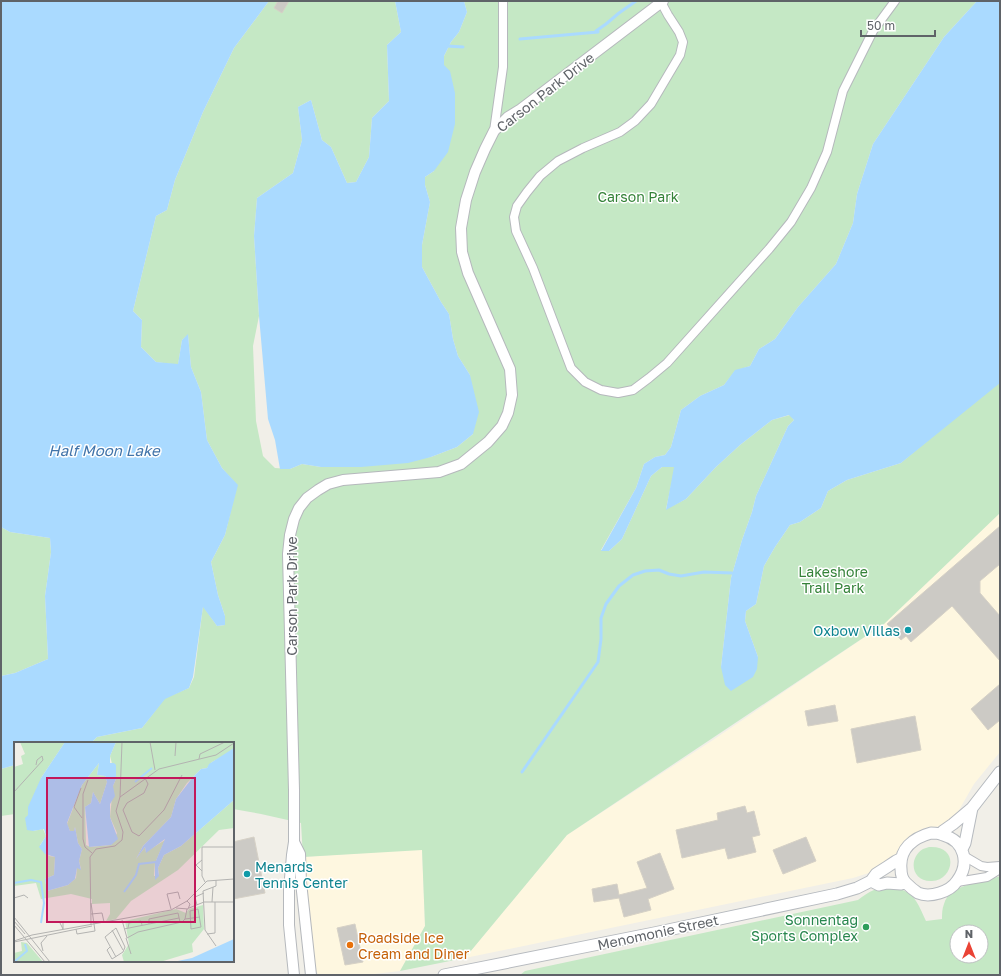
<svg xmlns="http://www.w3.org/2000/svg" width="1001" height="976" font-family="'Golos Text',sans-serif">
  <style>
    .commercial { fill: #fef7e0 }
    .green { fill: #c5e8c5; fill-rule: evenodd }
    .water { fill: #aadaff }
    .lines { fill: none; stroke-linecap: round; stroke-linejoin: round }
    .stream { stroke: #aadaff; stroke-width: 3 }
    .building { fill: #cccac5; stroke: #d6d1c6 }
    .minor-casing { stroke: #b5b8bc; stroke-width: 10 }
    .tertiary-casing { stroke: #b5b8bc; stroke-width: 12 }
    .secondary-casing { stroke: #b6babf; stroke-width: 13 }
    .minor { stroke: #fff; stroke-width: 8 }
    .tertiary { stroke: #fff; stroke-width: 10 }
    .secondary { stroke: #fff; stroke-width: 11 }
    .culture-dot { fill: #0f9aa8; stroke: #fff; stroke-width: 1.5 }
    .leisure-dot { fill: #2e9e5b; stroke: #fff; stroke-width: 1.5 }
    .food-dot { fill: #e8710a; stroke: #fff; stroke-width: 1.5 }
    .labels { text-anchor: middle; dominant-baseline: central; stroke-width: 3; stroke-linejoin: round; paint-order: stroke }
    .street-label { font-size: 14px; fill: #5f6368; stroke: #fff }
    .park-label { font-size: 14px; fill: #348238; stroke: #fff }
    .culture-label { font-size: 14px; fill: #0d838f; stroke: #fff; text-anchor: end }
    .leisure-label { font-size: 14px; fill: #27864d; stroke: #fff; text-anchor: end }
    .food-label { font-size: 14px; fill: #c56008; stroke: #fff; text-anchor: start }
    .water-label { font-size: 15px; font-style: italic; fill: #4174aa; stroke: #fff }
    .inset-river { fill: none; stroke: #aadaff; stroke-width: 2 }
    .inset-road { fill: none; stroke: #b3b3b1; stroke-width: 1 }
    .view { fill: #c2185b; fill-opacity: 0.15; stroke: #c2185b; stroke-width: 2 }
    .inset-edge { fill: none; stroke: #5f6368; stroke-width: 2 }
  </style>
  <rect width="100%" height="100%" fill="#f1efe8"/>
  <path class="commercial" d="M1000,513V752L974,784L955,817L943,826L924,828L911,837L900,851L892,859L875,871L853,878L465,958L567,835L713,740L884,624Z
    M422,849L425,926L400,971L366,975H319L315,970L303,857Z"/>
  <path class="green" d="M269,1H395L401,32L387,45L389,101L372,118L369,157L356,182L347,183L331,147L322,140L311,100L298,107L302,140L293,173L257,198L254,236L259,316L253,346L256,421L263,456L275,468L290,469L302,464L321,467L431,457L457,447L473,434L470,375L458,356L453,339L449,314L441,302L422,267V245L430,202L425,185V177L434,171L444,56L451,42L459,32L467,12L464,1H977L944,37L873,144L857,194L853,223L836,264L798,307L775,339L759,349L750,366L735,371L724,385L700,396L681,410L671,447L665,455L655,457L644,464L636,488L601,550L609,551L622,539L651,476L662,467H675L666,509L686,499L716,467L740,445L772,420L790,415L794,420L788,426L756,496L752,512L742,540L731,578L721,667L758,657L745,621L746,611L756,604L764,566L775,547L790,525L800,522L821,508L828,491L847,480L901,463L1000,379V513L884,624L567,835L465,958L400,971L425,926L422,850L303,857L301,823L261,814L233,809V743H91L97,737L142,728L165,698L189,688L194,677L203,606L217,626L225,625V616L218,595L211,562L225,535L237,485L222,468L207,440L201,392L191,367L188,335L182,340L178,365L156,362L141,347L142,320L133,311L156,216L167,210L175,180L203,112L234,48Z
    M1,527L10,532L50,538L51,552L45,596L48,659L15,673L1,676Z
    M15,765V814L1,816V769Z
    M929,847C960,845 954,880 932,881C911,882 908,858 923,849C925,848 927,848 929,847Z
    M1000,876V975H520L525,971L858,900C863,896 869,892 874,890C890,885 907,887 916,901C920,907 923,915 926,921L942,919C942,914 942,909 944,904C950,883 983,883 1000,876ZM957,932H981V956H957Z"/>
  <path class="water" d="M1,1H269L234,48L203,112L175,180L167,210L156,216L133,311L142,320L141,347L156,362L178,364L182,340L188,334L191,367L201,392L207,440L222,468L238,485L225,535L211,562L218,595L225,616V625L217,626L203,607L193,677L189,688L165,699L142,728L97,737L91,743H15V765L1,769V676L15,673L48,659L45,596L51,552L50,538L10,532L1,527Z
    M395,1H464L467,12L459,32L451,42L444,56V65L450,71L455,93V124L448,152L434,171L425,177V185L430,202L422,245V267L441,302L449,314L453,339L458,356L470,375L479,412L473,434L457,447L431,457L408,463L361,467H321L302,464L290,469H280L275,440L268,419L259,316L254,236L257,198L293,173L302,140L298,107L311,100L322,140L331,147L347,183L356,182L369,157L372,118L389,101L387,45L401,32Z
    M977,1H1000V383L901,463L847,480L828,491L821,508L800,522L790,525L775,547L764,566L756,604L746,611L745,621L758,657L757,669L753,677L731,691L725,685L721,667L731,578L742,540L752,512L756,496L788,426L794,420L789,415L772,420L740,445L716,467L686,499L666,510L674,467H662L651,476L622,539L609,551H601L636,488L644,464L655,457L665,455L671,447L681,410L700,396L724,385L735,370L750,366L759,349L775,339L798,307L836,264L853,223L857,194L873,144L944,37Z"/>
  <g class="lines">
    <path class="stream" d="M596,31L606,24L619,13L636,1
      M520,39L598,32
      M447,46L463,47
      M522,772L598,662L601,639V618L606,604L619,586L633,575L645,571L659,570L669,574L681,576L704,572L732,573"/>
  </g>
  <path class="building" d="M278,1H289L282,13L274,8Z
    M1000,526V564L980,581V593L1000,616V661L952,606L911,642L906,636L901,640L887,624Z
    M1000,684V720L988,730L971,709Z
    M835,705L838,721L808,726L805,711Z
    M915,716L921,750L857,763L851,729Z
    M745,806L747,813L754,811L760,835L752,837L756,852L728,859L725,848L682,858L676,830L718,820L717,813Z
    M254,837L265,893L233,899V842Z
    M806,837L816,861L783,874L773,850Z
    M660,853L674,889L648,899L651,910L624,917L619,898L594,902L592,889L617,884L619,895L647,888L637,862Z
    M355,924L363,962L345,965L337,928Z"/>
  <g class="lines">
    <g class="minor-casing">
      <path id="minor" d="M661,2L668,15L679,32L683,42L680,55L651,104L635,121L620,132L583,148L558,161L540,176L527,192L517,206L514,217L516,231L533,268L571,368L585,382L601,390L618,393L633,390L649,378L667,363L769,249L791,222L811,188L827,152L843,91L873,31L895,1
        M494,131L503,67V1
        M964,856L981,866L987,867L1000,866
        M957,882L987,877L1000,869"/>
    </g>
    <g class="tertiary-casing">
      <path id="tertiary" d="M294,842L300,854L301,882L311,975
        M294,975L289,925V890L292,855L294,842V790L288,554L290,535L294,519L299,508L307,498L318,490L328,484L343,480L439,472L461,464L488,442L502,426L508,413L512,395L510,369L468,273L462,252L461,228L466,200L475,172L485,149L494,131L508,117L521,109L663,1"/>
    </g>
    <g class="secondary-casing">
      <path id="secondary" d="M931,833C935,833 939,833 943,835C965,841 970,864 957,881C950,892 930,898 918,893C915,891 909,886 906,883C903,880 901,874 901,869C899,849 913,838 931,833Z
        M941,834L943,831L953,824L972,808L1000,772
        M962,849L965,843L972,808
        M871,881L879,885L887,883L901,884L905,883
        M444,975L654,933L837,894L857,888L871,881L876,874L887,867L896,861L900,859"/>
    </g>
    <use href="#minor" class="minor"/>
    <use href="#tertiary" class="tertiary"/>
    <use href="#secondary" class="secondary"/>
  </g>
  <g class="culture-dot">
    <circle cx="908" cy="630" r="4"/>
    <circle cx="247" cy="874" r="4"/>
  </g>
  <circle class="leisure-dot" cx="866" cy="927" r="4"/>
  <circle class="food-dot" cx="350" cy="945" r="4"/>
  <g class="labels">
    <g class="street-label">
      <text transform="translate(545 92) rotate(-38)">Carson Park Drive</text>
      <text transform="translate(291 596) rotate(-90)">Carson Park Drive</text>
      <text transform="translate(658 932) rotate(-12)">Menomonie Street</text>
    </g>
    <g class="park-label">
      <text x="638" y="196">Carson Park</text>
      <text x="833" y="571">Lakeshore<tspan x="833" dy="16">Trail Park</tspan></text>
    </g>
    <g class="culture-label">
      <text x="900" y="630">Oxbow Villas</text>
      <text x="255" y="866" text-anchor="start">Menards<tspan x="255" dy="16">Tennis Center</tspan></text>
    </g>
    <g class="leisure-label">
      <text x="858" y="919">Sonnentag<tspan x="858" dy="16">Sports Complex</tspan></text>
    </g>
    <g class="food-label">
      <text x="358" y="937">Roadside Ice<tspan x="358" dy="16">Cream and Diner</tspan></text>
    </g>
    <g class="water-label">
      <text x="104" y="450">Half Moon Lake</text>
    </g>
  </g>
  <g transform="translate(14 742)">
    <rect width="220" height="220" fill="#f1efe8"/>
    <path d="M6,0H51L27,36L19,89L29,87L32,94L26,103L35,114L41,115L40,133L31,137L33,149L54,143L62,136L63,125L67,127L65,119L68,107L64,101L61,85L60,89H56L53,82L68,43L85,21L83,33L91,34L93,40L86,62L79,50L77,61L71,65L72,103L76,105L97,103L103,91L96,75L99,44L102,37L96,14L102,0H220V6L211,13L198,20L193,26L187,27L173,41L162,57L157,75L129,104L122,117L131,105L132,110L151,98L141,121L140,134L145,133L144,126L150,113L167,104L220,58V86L205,88L164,128L117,159L102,177L92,179L96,172V161L78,162V157L57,152L27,157L22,141L0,144V25L9,22L7,14L11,12ZM189,163L190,187L178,202L179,210L146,220H110L108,213L115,202L111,179L162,167L172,171L175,167ZM7,200L13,201L29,220H0V211L8,209Z" fill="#c5e8c5"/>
    <path d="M51,0H102L96,14V21H100L102,23V37L99,44L101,54L96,62V75L104,97L97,103L75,105L71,65L77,61L79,50L86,62L93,40L91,34L83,33L85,21L68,43L53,81L56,89H60L61,85L64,101L68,107L65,119L67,128L63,126L61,137L54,143L33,149L31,137L40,133L41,115L31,112L25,105L32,94L30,87L19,89L13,88L11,76L14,73V65L27,36ZM220,6V58L167,104L150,113L144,126L145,134L141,138V121L151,97L132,111L131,105L122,117L129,104L157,75L162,57L179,35L187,27L193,26L195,22ZM220,197V220H159L178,216Z" fill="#aadaff"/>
    <path class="inset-river" d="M121,40L138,26M0,141L17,138L27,140L30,161L27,181M110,150L122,133L125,122L142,120M0,220L13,209L11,202"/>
    <path class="inset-road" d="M136,0L141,28M161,14L162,0M185,17L186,12L211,0M131,36L134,42L130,51L113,61L109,68L118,90L125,94L150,68L168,33M74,38L69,52V97L71,105L78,111M67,46L60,65L68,76M0,50L29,18L28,14L23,18L22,23M106,55L108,0M188,118L182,123L188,129M191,140L188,134V105H220M0,156L10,153L14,156M198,160L199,145M183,163L181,155L190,151M162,166L174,167L176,162L173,159M175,166L190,160H220M157,167L153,152L164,150L166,157M184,167L187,185L177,187L176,169ZM77,172L88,171L90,180M0,175L36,220M171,177L186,175M108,178L113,196L124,190L168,180L171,177L173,167M0,179L11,192M46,181L49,187V180M135,182V177L164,171L166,180M0,183L31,220M77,183L76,115L82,107L101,104L108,98L109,90L102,69L106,55L145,27L202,13L220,1M114,186L115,181L127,179L128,183M62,187L63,192L81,189L77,161M110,187L165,176M98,188L109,208M193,192L201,191V160M112,196L117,212M0,199L18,193L157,168L173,159L193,139L220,137M0,200L78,184M202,204L191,188L189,149L202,144V138M96,205L93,208L98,217L109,210L111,205L102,186L91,195L102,215M29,209L27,201L33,194"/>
    <path class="view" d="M33,36H181V180H33Z"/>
    <rect width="220" height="220" class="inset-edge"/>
  </g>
  <rect width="1001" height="976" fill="none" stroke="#5f6368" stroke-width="4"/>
  <g transform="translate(969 944)"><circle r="19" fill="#ffffff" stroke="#bfc1c3"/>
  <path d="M0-3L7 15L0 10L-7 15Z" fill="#ea4335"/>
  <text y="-6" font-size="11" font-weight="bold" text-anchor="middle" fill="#5f6368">N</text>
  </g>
  <path d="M861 30v6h74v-6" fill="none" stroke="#5f6368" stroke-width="2"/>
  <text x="867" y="30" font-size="12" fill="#5f6368" stroke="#ffffff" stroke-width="3" paint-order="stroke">50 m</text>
</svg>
